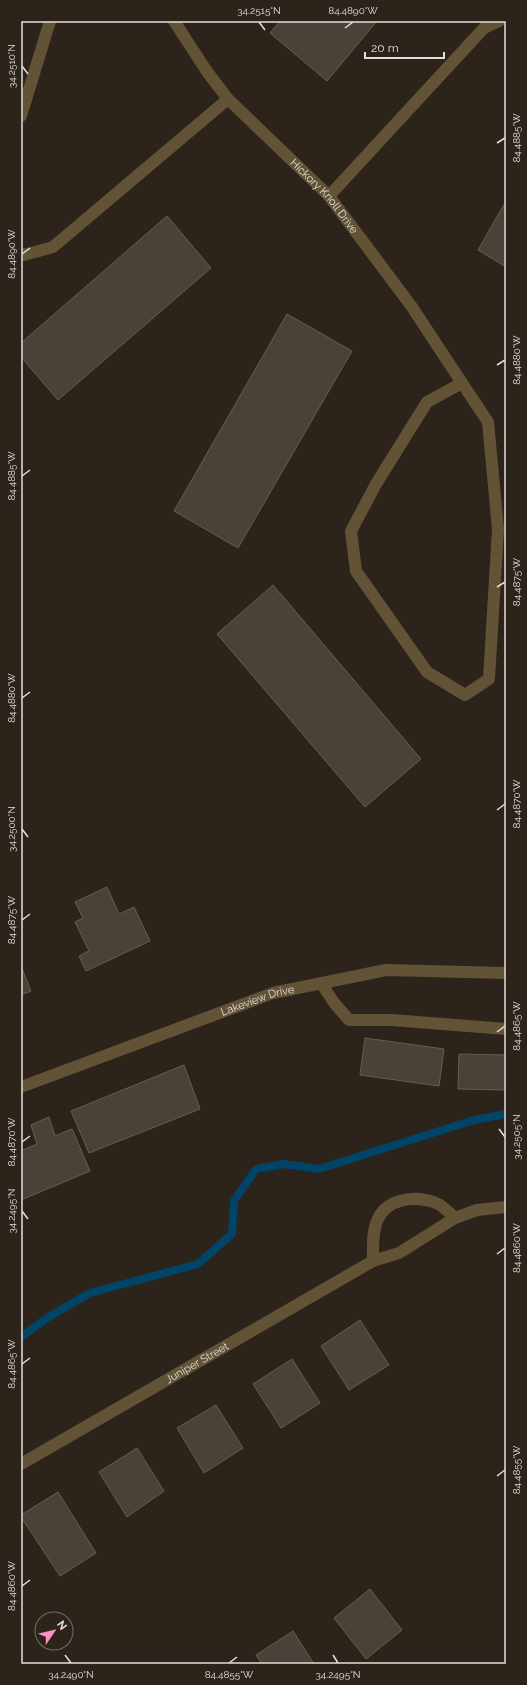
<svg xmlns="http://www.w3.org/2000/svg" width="527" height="1685" font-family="Raleway,sans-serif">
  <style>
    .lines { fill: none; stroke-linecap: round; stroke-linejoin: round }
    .stream { stroke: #004568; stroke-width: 8 }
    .building { fill: #4a4238; stroke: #665d52 }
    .service { stroke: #625336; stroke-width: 12 }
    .minor { stroke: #625336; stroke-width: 12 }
    .ticks { fill: none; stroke: #e4dfd8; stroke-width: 1.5 }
    .labels { text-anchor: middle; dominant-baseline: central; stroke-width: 3; stroke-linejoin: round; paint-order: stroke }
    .street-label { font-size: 11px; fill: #e4dfd8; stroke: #2c241b }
    .neatline { fill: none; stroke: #e4dfd8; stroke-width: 1.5 }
    .ticks-label { font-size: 10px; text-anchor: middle; fill: #e4dfd8 }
  </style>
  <rect width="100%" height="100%" fill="#2c241b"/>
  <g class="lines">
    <path class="stream" d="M21,1337L47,1318L90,1293L198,1264L232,1234L234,1201L256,1169L284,1164L319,1169L474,1120L506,1114"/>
  </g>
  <path class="building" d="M280,21H377L327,81L270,33Z
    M506,201V267L478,250Z
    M167,216L211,268L58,400L21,357V343Z
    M287,314L352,351L238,548L174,511Z
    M273,585L421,759L365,807L217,634Z
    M107,887L119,914L134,907L150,941L86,971L79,956L89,951L75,922L83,918L75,902Z
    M21,966L31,991L21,995Z
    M365,1038L444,1049L439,1086L360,1075Z
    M459,1054L506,1055V1090L458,1089Z
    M184,1065L200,1109L89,1153L71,1111Z
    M49,1117L55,1136L72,1129L90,1171L21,1200V1151L37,1144L31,1125Z
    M360,1320L389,1365L349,1390L321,1346Z
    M292,1359L320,1403L281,1428L253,1384Z
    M216,1405L243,1448L204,1473L177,1428Z
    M137,1448L164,1491L127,1517L99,1472Z
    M58,1492L96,1553L60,1576L21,1517V1515Z
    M370,1589L402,1630L366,1659L334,1618Z
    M293,1631L314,1664H262L256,1655Z"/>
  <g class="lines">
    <path class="service" d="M321,983L335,1004L349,1020H392L506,1029
      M455,1218C449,1212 443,1206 436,1203C415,1195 386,1198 377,1221C372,1233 373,1248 373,1261L399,1253L455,1218L477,1210L506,1207"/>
    <g class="minor">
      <path id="s1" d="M174,21L208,73L228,99L329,196L412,307L462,383"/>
      <path d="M21,116L50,21"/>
      <path d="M329,196L484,28L499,21"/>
      <path d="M21,253L24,255L53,247L228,99"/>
      <path d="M462,383L488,422L498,529L489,679L465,695L427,672L356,571L351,531L376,484L427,402Z"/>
      <path id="s2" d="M21,1087L273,993L386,970L506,973"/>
      <path id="s3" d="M21,1464L373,1261"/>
    </g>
  </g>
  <path class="ticks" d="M259,22L265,30M345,28L353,22M22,66L28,74M497,143L505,138M22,254L30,248M497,365L505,360M22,476L30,470M497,587L505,582M22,698L30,692M497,810L505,804M22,829L28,837M22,920L30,914M497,1032L505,1026M499,1129L505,1137M22,1142L30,1136M22,1211L28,1219M497,1254L505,1248M22,1364L30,1358M497,1476L505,1470M22,1586L30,1580M65,1655L71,1663M333,1655L338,1663M229,1663L237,1657"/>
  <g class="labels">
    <g class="street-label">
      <text stroke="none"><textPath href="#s1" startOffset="232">Hickory Knoll Drive</textPath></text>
      <text stroke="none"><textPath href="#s2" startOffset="252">Lakeview Drive</textPath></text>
      <text stroke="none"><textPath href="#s3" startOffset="203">Juniper Street</textPath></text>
    </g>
  </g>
  <rect width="527" height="1685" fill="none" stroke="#2c241b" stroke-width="44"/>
  <g transform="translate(54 1631) rotate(55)"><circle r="19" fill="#2c241b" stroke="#766f67"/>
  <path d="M0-3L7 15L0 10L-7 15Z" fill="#fc8fc3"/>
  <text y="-6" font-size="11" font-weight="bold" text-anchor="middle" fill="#e4dfd8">N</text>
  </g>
  <path d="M365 52v6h79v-6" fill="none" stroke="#e4dfd8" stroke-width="2"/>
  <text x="371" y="52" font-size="12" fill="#e4dfd8" stroke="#2c241b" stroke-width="3" paint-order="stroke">20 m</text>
  <rect x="22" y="22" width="483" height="1641" class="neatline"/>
  <g class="ticks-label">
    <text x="259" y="14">34.2515°N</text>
    <text x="353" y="14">84.4890°W</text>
    <text transform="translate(11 66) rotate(-90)" y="4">34.2510°N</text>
    <text transform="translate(516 138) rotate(-90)" y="4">84.4885°W</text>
    <text transform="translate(11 254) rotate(-90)" y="4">84.4890°W</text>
    <text transform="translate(516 360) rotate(-90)" y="4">84.4880°W</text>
    <text transform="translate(11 476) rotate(-90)" y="4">84.4885°W</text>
    <text transform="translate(516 582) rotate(-90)" y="4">84.4875°W</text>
    <text transform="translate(11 698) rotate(-90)" y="4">84.4880°W</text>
    <text transform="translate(516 804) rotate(-90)" y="4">84.4870°W</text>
    <text transform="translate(11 829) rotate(-90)" y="4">34.2500°N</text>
    <text transform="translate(11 920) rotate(-90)" y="4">84.4875°W</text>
    <text transform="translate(516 1026) rotate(-90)" y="4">84.4865°W</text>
    <text transform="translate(516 1137) rotate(-90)" y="4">34.2505°N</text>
    <text transform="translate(11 1142) rotate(-90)" y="4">84.4870°W</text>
    <text transform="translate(11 1211) rotate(-90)" y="4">34.2495°N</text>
    <text transform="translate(516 1248) rotate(-90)" y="4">84.4860°W</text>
    <text transform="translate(11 1364) rotate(-90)" y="4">84.4865°W</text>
    <text transform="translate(516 1470) rotate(-90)" y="4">84.4855°W</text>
    <text transform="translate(11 1586) rotate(-90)" y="4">84.4860°W</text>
    <text x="71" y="1678">34.2490°N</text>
    <text x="229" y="1678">84.4855°W</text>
    <text x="338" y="1678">34.2495°N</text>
  </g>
</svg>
